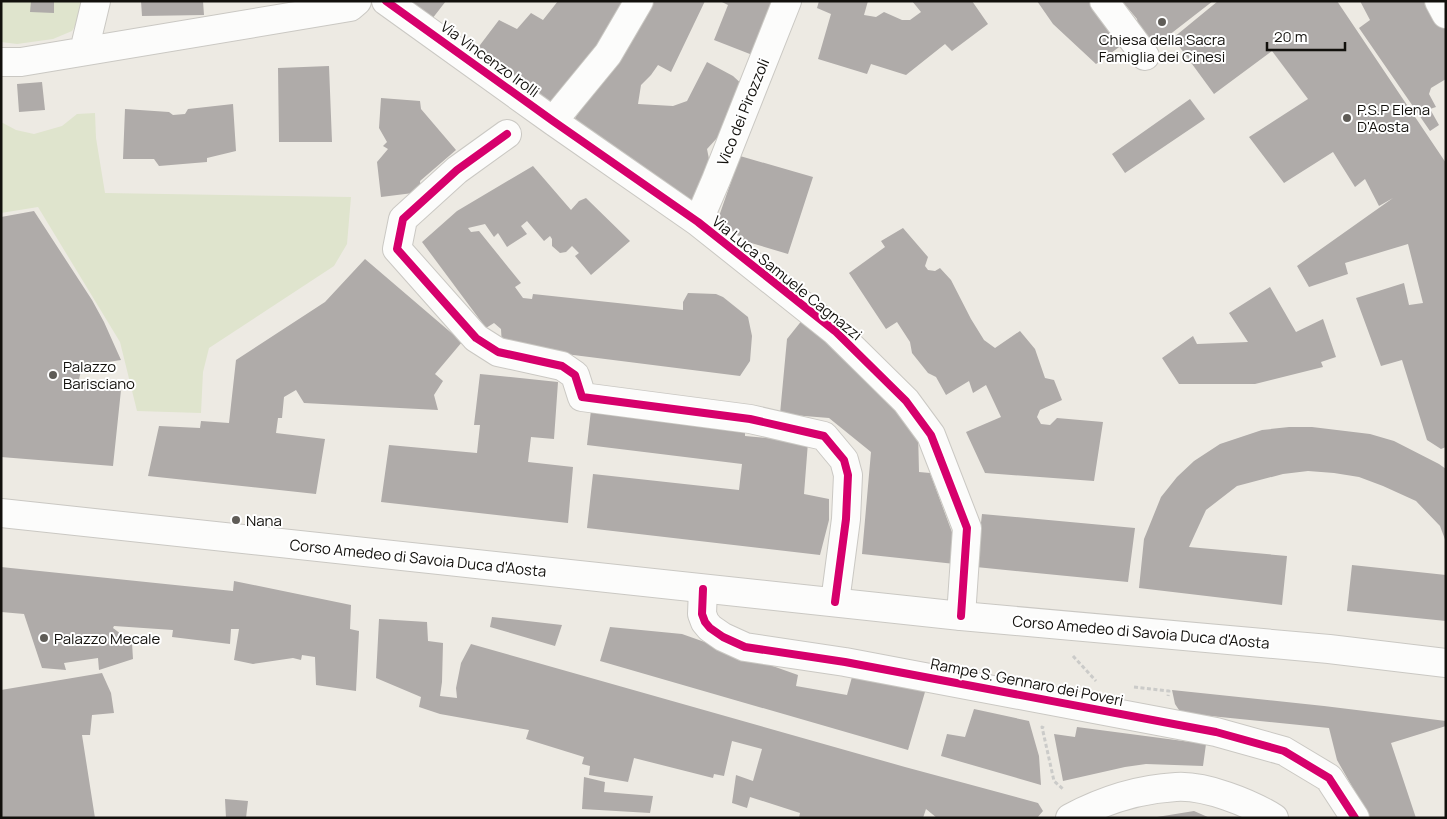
<svg xmlns="http://www.w3.org/2000/svg" width="1447" height="819" font-family="Manrope,sans-serif">
  <style>
    .green { fill: #dfe4cd }
    .building { fill: #afaba9 }
    .lines { fill: none; stroke-linecap: round; stroke-linejoin: round }
    .minor-casing { stroke: #cac8c3; stroke-width: 30 }
    .major-casing { stroke: #cac8c3; stroke-width: 30 }
    .path { stroke: #cbcbc9; stroke-width: 3; stroke-dasharray: 4 2.5; stroke-linecap: butt }
    .minor { stroke: #fcfcfb; stroke-width: 28 }
    .major { stroke: #fcfcfb; stroke-width: 28 }
    .cycleway-casing { stroke: #fff; stroke-width: 11 }
    .cycleway { stroke: #d6006c; stroke-width: 8 }
    .poi-dot { fill: #5f5c57; stroke: #fff; stroke-width: 2 }
    .labels { text-anchor: middle; dominant-baseline: central; stroke-width: 4; stroke-linejoin: round; paint-order: stroke }
    .poi-label { font-size: 15px; fill: #12100c; stroke: #fff; text-anchor: start }
    .street-label { font-size: 15px; fill: #12100c; stroke: #fff }
  </style>
  <rect width="100%" height="100%" fill="#edeae3"/>
  <path class="green" d="M1,1H87L83,13L72,31L53,39L17,44L1,42Z
    M95,113L96,138L105,193L351,197L347,244L334,266L209,348L203,372L201,413L137,411L120,342L38,207L1,213V122L16,130L34,134L62,126L77,114Z"/>
  <path class="building" d="M31,1H54V13L30,12Z
    M141,1H203L204,15L142,16Z
    M409,1H446L432,19Z
    M558,1H631L557,109L477,49L499,20L517,29L531,13L543,20Z
    M649,1H705L671,72L658,65L651,75L641,85L638,104L673,106L687,101L707,62L733,76L745,87L728,126L707,149L709,159L692,204L573,121L612,64Z
    M720,1H775L755,56L714,40L728,5Z
    M819,1H868L864,15L876,17L884,12L902,20H910L921,12L912,1H972L988,24L952,51L945,44L906,75L871,64L867,74L818,59L831,14L817,8Z
    M1037,1H1095L1126,42L1096,64L1053,24Z
    M1122,1L1148,2L1213,1L1164,39L1157,42L1149,41L1138,25L1137,19Z
    M1218,1H1337L1446,163V447L1441,449L1427,440L1402,360L1381,366L1356,298L1404,283L1409,305L1423,303L1408,244L1345,263L1348,274L1309,287L1297,266L1393,198L1379,206L1365,179L1355,187L1333,152L1284,183L1249,137L1308,99L1272,51L1214,94L1173,38Z
    M1360,1H1434L1446,25V79L1431,88L1429,94L1436,107L1430,109L1439,125L1430,131L1359,28L1370,20Z
    M329,66L332,142H279L278,68Z
    M42,82L45,110L19,112L17,84Z
    M381,98L420,101L421,109L456,150L420,181L421,192L381,197L377,162L388,149L383,146L387,142L379,128Z
    M1190,99L1205,119L1125,173L1112,154Z
    M233,104L236,151L207,158V162L159,166L154,159H123L125,109L169,112L173,115L185,114L188,109Z
    M740,156L813,177L788,254L741,240L717,222Z
    M533,166L571,210L579,201L586,198L630,241L591,275L575,256L579,253L572,246L566,252L560,253L552,246V239L550,236L544,241L527,221L521,226L527,234L507,247L498,233L494,237L485,224L468,228L471,232L479,231L521,283L515,287L523,298L532,299L533,294L683,310V302L688,293L716,294L723,297L748,317L752,336L750,361L740,376L502,346L501,329L494,323L486,328L422,242L457,211Z
    M34,211L92,300L104,322L121,360L82,366L78,384L121,390L113,466L1,457V217Z
    M903,228L928,257L925,266L928,270L935,271L940,268L951,280L971,319L984,340L995,348L1020,331L1035,349L1045,378L1054,380L1062,400L1040,410L1037,417L1041,424L1050,425L1057,418L1103,422L1094,481L985,473L966,432L1001,417L986,385L973,393L969,381L946,395L936,377L928,373L912,353L910,342L897,322L886,329L849,273L885,247L881,241Z
    M365,259L462,342L435,374L443,381L434,395L438,410L304,403L296,390L284,397L282,418H278L276,433L325,439L316,494L148,476L159,426L200,428L201,421L229,423L236,360L325,302Z
    M1270,287L1296,332L1323,319L1336,357L1321,362L1323,367L1255,384H1179L1162,358L1193,336L1197,344L1248,342L1229,313Z
    M803,319L918,431L919,472L930,473L956,543L955,564L862,554L871,452L829,418L780,414L787,339Z
    M480,374L558,382L554,439L531,437L528,462L573,467L568,523L381,502L389,445L477,453L480,425H474Z
    M591,410L745,428V436L808,442L804,494L829,499V520L820,555L587,528L593,474L739,490L742,464L587,445Z
    M1289,427H1312L1370,434L1394,441L1439,464L1446,469V542L1440,526L1416,501L1383,486L1359,477L1334,473L1308,471L1283,474L1237,486L1206,510L1189,547L1287,556L1282,605L1139,588L1144,539L1161,497L1177,477L1194,461L1220,444L1262,430Z
    M982,514L1135,528L1128,582L976,567Z
    M1352,565L1446,575V621L1347,611Z
    M1,567L233,591L234,581L351,605L350,629L359,631L356,691L316,685L315,657L302,655L301,660L293,658L253,664L234,660L239,629H231L230,644L172,637L173,630L114,626L113,628L121,634L119,643H132L133,659L99,670L98,658L64,663L66,670L42,668L24,614L1,612Z
    M492,617L562,625L555,646L490,627Z
    M379,619L427,622L428,641L443,643L442,682L440,696L457,698L456,688L461,663L471,644L905,767L1038,803L1043,811L1037,818H937L926,809L923,818H799L800,813L750,797L747,808L732,803L736,775L753,781L762,749L732,741L724,776L714,774L713,778L634,758L628,782L589,775L590,766L582,764L584,757L526,739L529,730L440,714L419,707L421,697L376,678Z
    M610,627L682,634L798,675L796,686L847,695L852,677L882,679L925,692L908,750L600,661Z
    M102,673L111,693L114,713L92,715L90,735H82L95,818H1V690Z
    M1172,690L1324,706L1446,721V726L1391,743L1416,818H1370L1337,760L1329,728L1181,713L1175,704Z
    M974,709L1029,721L1039,756L1041,785L941,756L947,734L965,737Z
    M1077,727L1206,744L1203,766L1146,764L1125,767L1063,781L1054,734L1075,737Z
    M584,777L605,782L604,792L653,796L650,813L582,809Z
    M225,799L248,801L246,818H226Z
    M1194,811L1210,818H1157V817Z"/>
  <g class="lines">
    <g class="minor-casing">
      <path id="minor" d="M386,1L553,121L698,222L835,331L906,401L931,435L967,528L961,616
        M1104,1L1145,56
        M1439,1L1446,14
        M84,51L96,1
        M1,62H21L350,7L357,1
        M553,121L608,54L639,1
        M507,134L457,170L403,219L397,249L476,338L498,352L562,366L575,375L582,397L750,419L824,436L844,460L848,475L846,519L835,602
        M698,222L716,180L787,1
        M703,589L702,614L705,622L710,628L723,637L745,647L845,662L1216,732L1284,751L1329,778L1355,818
        M1070,818C1102,801 1139,789 1176,787C1205,785 1250,803 1274,818"/>
    </g>
    <g class="major-casing">
      <path id="major" d="M1,513L961,616L1329,649L1446,663"/>
    </g>
    <path class="path" d="M1073,656L1096,681
      M1134,687L1169,691L1168,696
      M1044,728L1042,727L1054,781L1063,789"/>
    <use href="#minor" class="minor"/>
    <use href="#major" class="major"/>
    <g class="cycleway-casing">
      <path id="cycleway" d="M386,1L553,121L698,222L835,331L906,401L931,435L967,528L961,616
        M507,134L457,170L403,219L397,249L476,338L498,352L562,366L575,375L582,397L750,419L824,436L844,460L848,475L846,519L835,602
        M703,589L702,614L705,622L710,628L723,637L745,647L845,662L1216,732L1284,751L1329,778L1355,818"/>
    </g>
    <use href="#cycleway" class="cycleway"/>
  </g>
  <g class="poi-dot">
    <circle cx="1162" cy="22" r="5"/>
    <circle cx="1347" cy="118" r="5"/>
    <circle cx="53" cy="375" r="5"/>
    <circle cx="236" cy="520" r="5"/>
    <circle cx="44" cy="638" r="5"/>
  </g>
  <g class="labels">
    <g class="poi-label">
      <text x="1162" y="39" text-anchor="middle">Chiesa della Sacra<tspan x="1162" dy="17">Famiglia dei Cinesi</tspan></text>
      <text x="1357" y="109">P.S.P Elena<tspan x="1357" dy="17">D'Aosta</tspan></text>
      <text x="63" y="366">Palazzo<tspan x="63" dy="17">Barisciano</tspan></text>
      <text x="246" y="520">Nana</text>
      <text x="54" y="638">Palazzo Mecale</text>
    </g>
    <g class="street-label">
      <text transform="translate(490 59) rotate(36)">Via Vincenzo Irolli</text>
      <text transform="translate(743 112) rotate(-68)">Vico dei Pirozzoli</text>
      <text transform="translate(787 278) rotate(39)">Via Luca Samuele Cagnazzi</text>
      <text transform="translate(418 558) rotate(6)">Corso Amedeo di Savoia Duca d'Aosta</text>
      <text transform="translate(1141 632) rotate(5)">Corso Amedeo di Savoia Duca d'Aosta</text>
      <text transform="translate(1027 682) rotate(11)">Rampe S. Gennaro dei Poveri</text>
    </g>
  </g>
  <rect width="1447" height="819" fill="none" stroke="#12100c" stroke-width="5"/>
  <path d="M1267 42v8h78v-8" fill="none" stroke="#12100c" stroke-width="2.5"/>
  <text x="1274" y="42" font-size="15" fill="#12100c" stroke="#ffffff" stroke-width="4" paint-order="stroke">20 m</text>
</svg>
